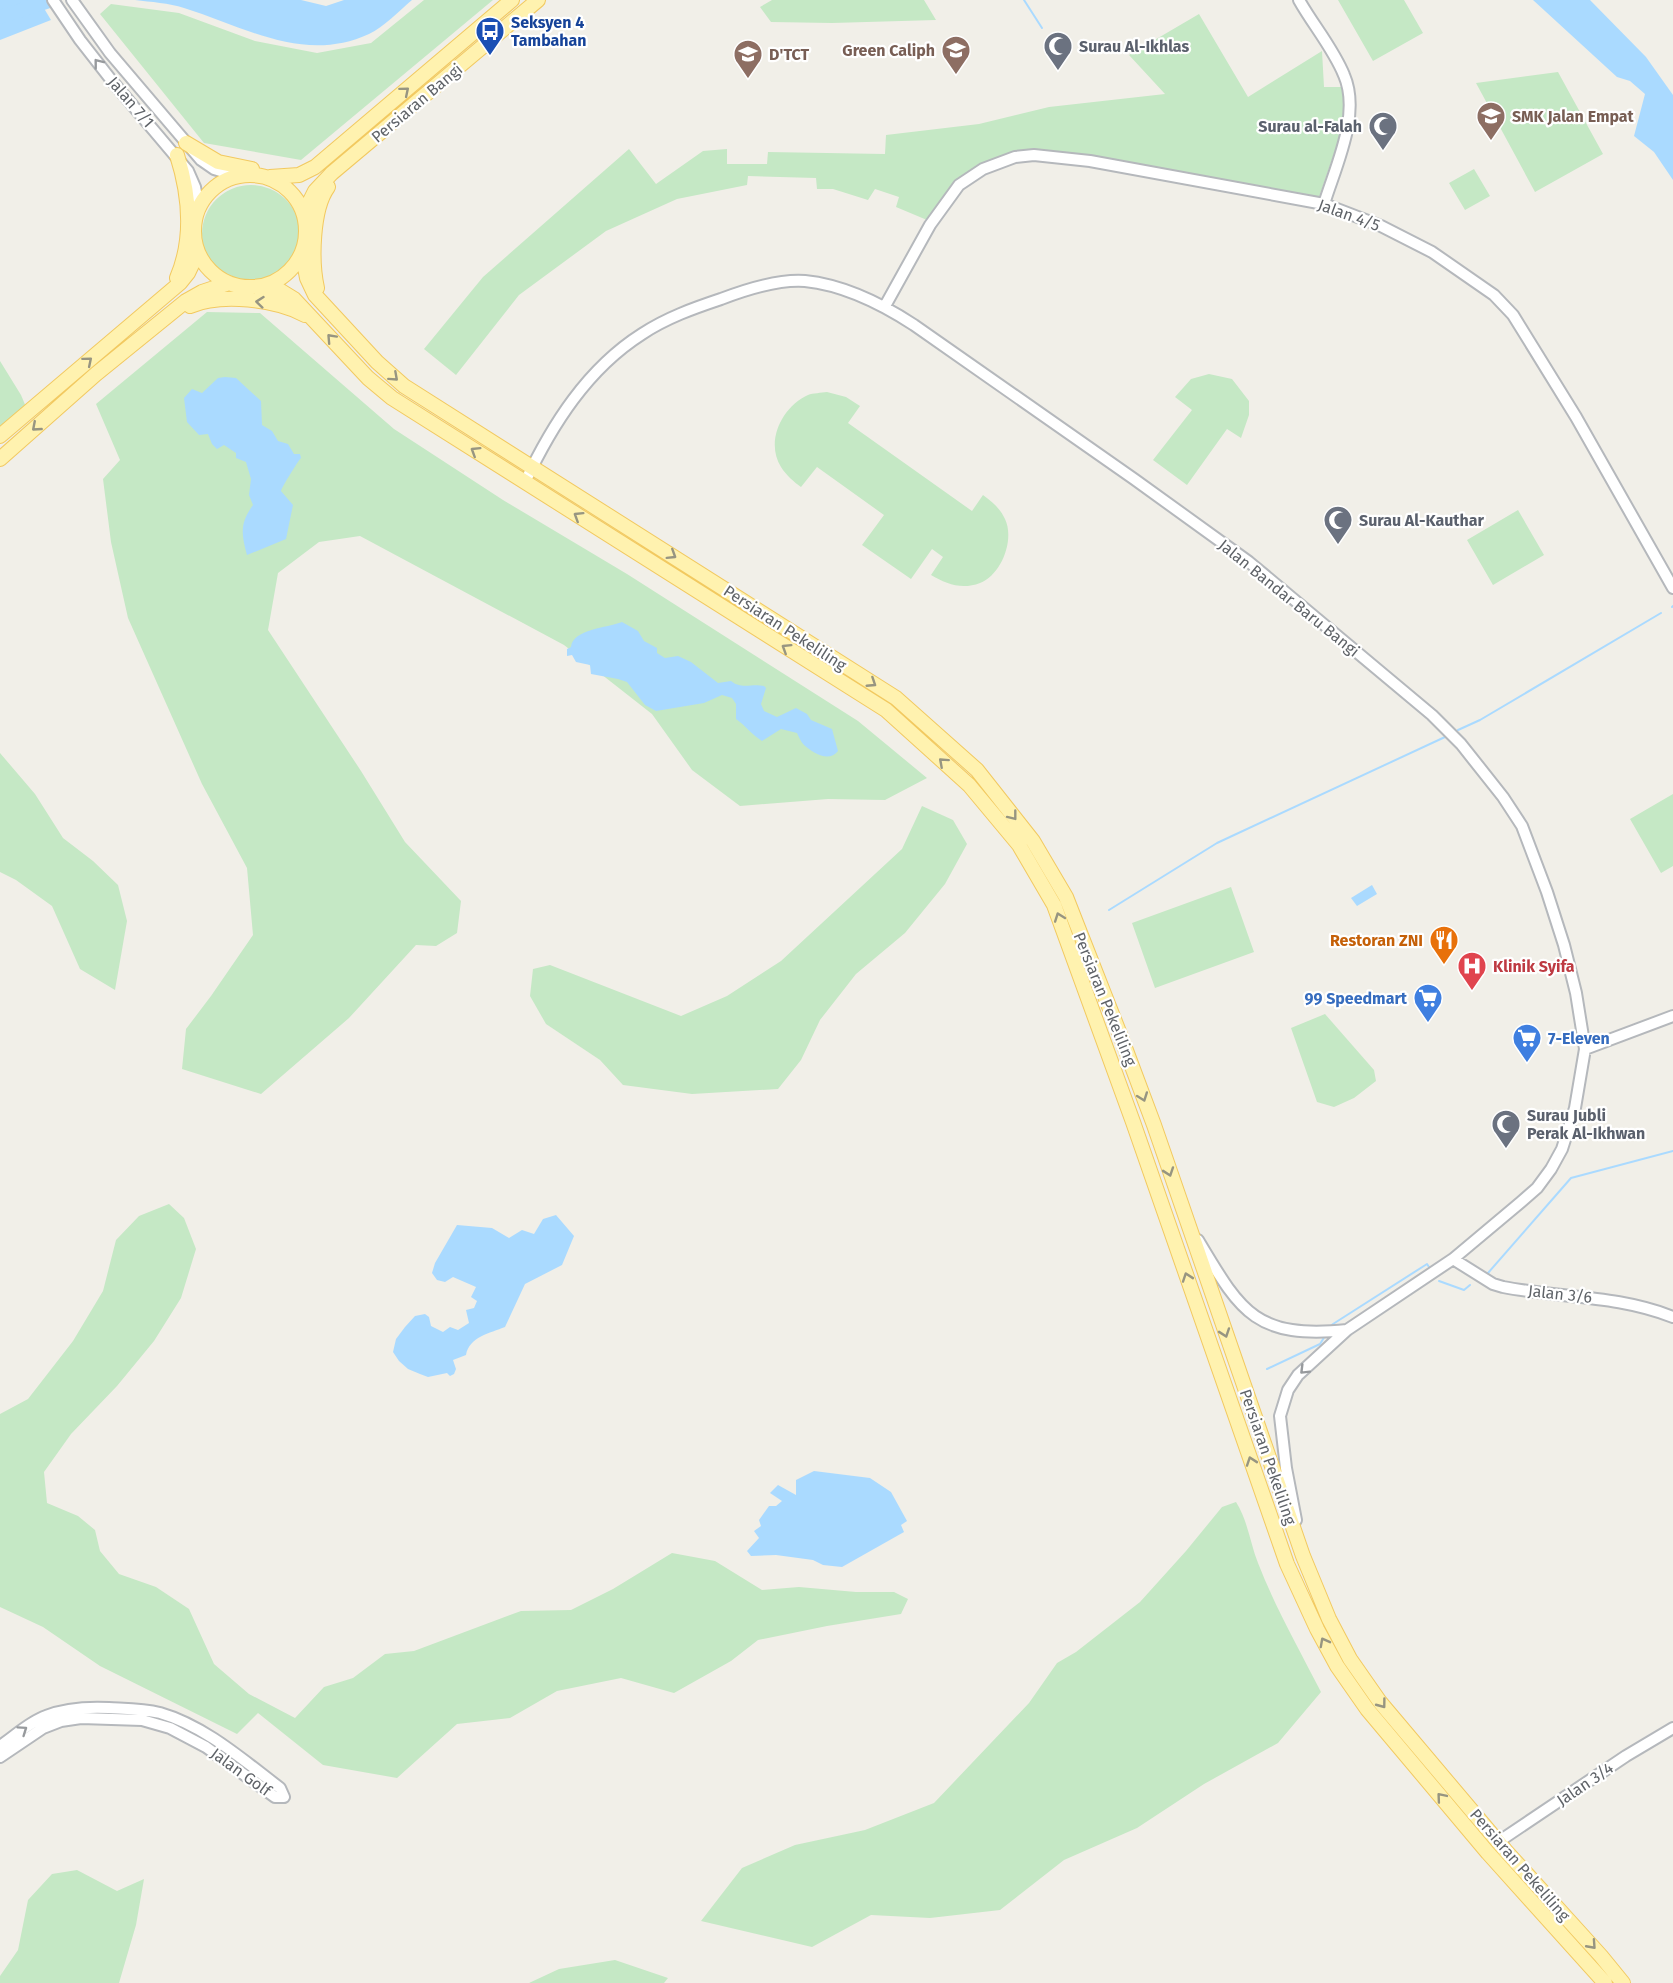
<svg xmlns="http://www.w3.org/2000/svg" width="1673" height="1983" font-family="'Fira Sans',sans-serif">
  <style>
    .green { fill: #c5e8c5 }
    .water { fill: #aadaff }
    .lines { fill: none; stroke-linecap: round; stroke-linejoin: round }
    .stream { stroke: #aadaff; stroke-width: 2 }
    .river { stroke: #aadaff; stroke-width: 14 }
    .minor-casing { stroke: #b5b8bc; stroke-width: 14 }
    .major-casing { stroke: #f2c960; stroke-width: 16 }
    .minor { stroke: #fff; stroke-width: 10 }
    .major { stroke: #fff2af; stroke-width: 14 }
    .oneway { stroke: #979a9d }
    .oneway2 { stroke: #979581 }
    .labels { text-anchor: middle; dominant-baseline: central; stroke-width: 4.5; stroke-linejoin: round; paint-order: stroke }
    .transit-label { font-size: 16px; font-weight: bold; fill: #164399; stroke: #fff; text-anchor: start }
    .worship-label { font-size: 16px; font-weight: bold; fill: #5b616d; stroke: #fff; text-anchor: start }
    .education-label { font-size: 16px; font-weight: bold; fill: #785e54; stroke: #fff; text-anchor: start }
    .street-label { font-size: 16px; fill: #5f6368; stroke: #fff }
    .food-label { font-size: 16px; font-weight: bold; fill: #c56008; stroke: #fff; text-anchor: end }
    .health-label { font-size: 16px; font-weight: bold; fill: #be3a42; stroke: #fff; text-anchor: start }
    .shop-label { font-size: 16px; font-weight: bold; fill: #366cbe; stroke: #fff; text-anchor: end }
  </style>
  <rect width="100%" height="100%" fill="#f1efe8"/>
  <path class="green" d="M424,0H493L301,160L204,143L100,14L111,4L179,13L255,41L317,53L371,43Z
    M772,0H924L936,20L832,23L771,22L760,7Z
    M1338,0H1404L1423,33L1373,61Z
    M1199,14L1248,97L1322,51L1324,87H1344L1347,104L1345,122L1319,197L1022,153L987,162L954,182L927,220L896,207L899,197L875,189L868,200L833,189H817L816,178L748,176L747,185L677,199L606,231L519,295L456,375L424,349L483,277L629,149L656,184L703,151L727,149V164H767L768,152L885,154L886,135L979,124L1049,107L1165,94L1129,55Z
    M1558,72L1603,154L1535,192L1476,83Z
    M1474,169L1490,196L1465,210L1449,183Z
    M202 234a49 49 0 1 1 98 0a49 49 0 1 1-98 0Z
    M207,312L260,313L394,429L503,500L627,574L858,721L927,778L885,800L828,799L740,806L692,770L652,714L564,645L360,536L319,542L278,573L268,630L361,771L405,842L461,901L457,933L436,946L416,945L349,1018L261,1094L182,1069L186,1029L211,996L253,935L247,868L202,784L128,618L111,542L103,479L120,460L96,404Z
    M0,361L21,395L26,407L0,429Z
    M1209,374L1232,379L1249,401V415L1241,438L1227,429L1187,485L1153,460L1192,410L1175,397L1191,379Z
    M827,392L846,397L860,406L848,423L972,511L983,495C992,502 1000,508 1005,519C1015,540 1001,575 980,583C962,590 946,584 931,575L943,557L932,549L911,579L862,545L884,515L817,467L801,487C794,482 786,475 781,467C765,441 782,407 808,395C813,393 821,393 827,392Z
    M1518,510L1544,555L1493,585L1467,540Z
    M0,753L35,794L63,838L93,861L118,885L127,921L115,990L80,969L52,906L16,880L0,872Z
    M1673,794V866L1661,873L1630,819Z
    M922,806L953,820L967,844L945,884L905,933L856,974L820,1020L801,1060L778,1089L692,1094L623,1085L600,1060L546,1024L530,996L533,969L550,965L681,1016L727,996L781,961L902,849Z
    M1231,887L1254,952L1155,988L1132,923Z
    M1325,1014L1374,1070L1376,1081L1354,1098L1334,1107L1317,1102L1291,1028Z
    M169,1204L184,1218L196,1249L181,1298L154,1341L117,1386L71,1434L44,1472L47,1503L78,1516L95,1530L100,1551L119,1574L156,1587L189,1609L214,1664L249,1694L295,1718L324,1687L353,1678L385,1654L414,1651L521,1611L571,1610L613,1589L672,1553L715,1561L762,1590L799,1587L856,1592H894L908,1599L901,1614L827,1626L758,1640L731,1661L674,1693L621,1678L557,1691L510,1718L457,1724L397,1778L323,1765L258,1713L237,1734L100,1666L43,1627L0,1607V1414L28,1399L73,1341L103,1291L116,1240L139,1216Z
    M1236,1502C1248,1521 1250,1543 1258,1563C1275,1607 1299,1649 1321,1692L1278,1743L1204,1784L1137,1828L1064,1860L1000,1910L930,1918L871,1915L812,1947L701,1921L742,1868L795,1845L865,1830L934,1803L1029,1703L1057,1663L1076,1652L1140,1602L1186,1551L1222,1507Z
    M77,1870L117,1891L144,1879L136,1925L119,1983H0V1976L18,1950L28,1900L52,1874Z
    M615,1960L668,1978L664,1983H529L559,1969Z"/>
  <path class="water" d="M0,0H39L51,20L0,40Z
    M135,0H301L326,6L344,0H412C399,11 384,27 369,34C304,64 245,27 184,8C169,3 151,2 135,0Z
    M1533,0H1590L1646,57L1673,95V180L1654,152L1634,136L1645,94L1630,81L1617,77Z
    M225,377L236,378L261,401L262,425L272,431L278,441L288,444L294,454H300L301,458C298,461 282,487 281,491L293,505L286,539L247,555C241,533 240,523 253,505L249,495L251,479L246,462L236,458V453L224,445L217,449L212,444L208,434L199,435L187,422L184,398L192,389L202,393L218,378Z
    M622,622L638,631L644,641L657,648V653L665,658L678,656L691,662L718,683L731,681C742,690 752,683 764,686L766,688L761,704L764,711L777,717L796,708L807,714L811,720L832,729L838,751C829,763 813,753 804,745C801,742 799,737 797,733L781,729L762,741C752,735 746,726 736,719V704L732,698L722,695L704,703L656,711L645,705L627,682L618,679L591,674L590,665L576,662L572,655L567,656V649L571,647C573,629 607,628 622,622Z
    M1372,885L1377,894L1357,906L1351,898Z
    M556,1215L574,1236L562,1265L525,1284L505,1327C490,1333 469,1337 466,1355L453,1360L456,1369L454,1374L450,1376L447,1373L428,1377L420,1374L408,1369L399,1361L393,1352L396,1339L405,1327L415,1316L425,1314L429,1317L431,1326L443,1332L450,1327L458,1330L469,1323L466,1310L474,1308L477,1301L471,1297L476,1287L453,1277L445,1282L437,1280L432,1273L435,1263L457,1225L492,1228L509,1238L522,1230L534,1234L543,1219Z
    M814,1471L870,1478L891,1492L907,1521L901,1525L904,1532L842,1567L823,1565L813,1560L776,1555L751,1556L747,1551L759,1538L754,1531L761,1526L759,1520L769,1506H776L782,1501L770,1493L778,1485L796,1495V1480Z"/>
  <g class="lines">
    <path class="stream" d="M1024,0L1042,28
      M1672,607L1673,606
      M1458,730L1480,720L1661,613
      M1109,910L1217,843L1445,737
      M1488,1273L1571,1178L1673,1151
      M1439,1281L1464,1290L1470,1285
      M1330,1327L1333,1324L1427,1264L1429,1267
      M1267,1369L1320,1344L1325,1336"/>
    <path class="river" d="M0,17L52,0"/>
    <g class="minor-casing">
      <path id="minor" d="M53,0L80,40L112,81L188,171L195,187L199,208
        M72,0L110,53L201,160L214,169L237,176
        M1299,0C1313,25 1333,48 1344,75C1361,114 1336,165 1324,204
        M885,306L930,225L959,185L983,169L1015,157L1034,155L1090,161L1324,204L1381,226L1432,252L1494,295L1513,315L1576,417L1673,588
        M525,482C552,425 587,369 642,334C666,318 694,308 721,299C747,289 778,279 805,281C844,285 882,304 914,325L1134,479L1249,562L1432,715L1461,744L1503,797L1522,826L1547,892L1564,945L1576,993L1585,1049L1575,1108L1562,1149L1551,1169L1537,1188L1521,1202L1453,1259L1347,1330L1298,1375L1288,1390L1280,1416L1286,1468L1296,1520
        M1585,1049L1673,1016
        M1198,1240C1241,1312 1255,1339 1347,1330
        M1453,1259L1493,1284L1503,1287C1560,1298 1618,1295 1673,1317
        M0,1746C15,1736 29,1722 46,1716C66,1708 88,1707 109,1708C126,1709 143,1709 160,1713C205,1726 243,1760 280,1788L284,1797H275L206,1747L170,1728L142,1720L81,1718L61,1721L43,1728L0,1757
        M1498,1842L1626,1756L1673,1728"/>
    </g>
    <g class="major-casing">
      <path id="major" d="M186,143L218,162L252,169
        M177,155C190,196 194,238 177,278
        M194 231a56 56 0 1 1 112 0a56 56 0 1 1-112 0Z
        M270,177L299,175L315,167L512,0
        M304,213L315,191L332,173L538,0
        M302,252L307,278L315,295L377,362L404,386L896,698L977,770L1033,841L1066,897L1121,1037L1154,1125L1303,1556L1329,1619L1350,1659L1380,1702L1505,1850L1601,1956L1623,1983
        M258,287L281,291L294,299L368,378L392,398L886,710L969,785L1019,845L1054,905L1133,1122L1287,1564L1317,1629L1337,1666L1367,1709L1488,1853L1605,1983
        M317,288C311,261 312,209 328,187
        M190,306C221,293 276,299 305,315
        M0,436L180,283L188,273L198,252
        M0,459L96,374L186,301L202,292L229,283"/>
    </g>
    <use href="#minor" class="minor"/>
    <use href="#major" class="major"/>
  </g>
  <defs><path id="oneway-chevron" d="M-2-3.5L2.5 0L-2 3.5" fill="none" stroke-width="1.6" stroke-linecap="round" stroke-linejoin="round" transform="scale(1.5)"/></defs>
  <g class="oneway">
    <use href="#oneway-chevron" transform="translate(98 63) rotate(-128)"/>
    <use href="#oneway-chevron" transform="translate(1304 1370) rotate(135)"/>
    <use href="#oneway-chevron" transform="translate(23 1730) rotate(-35)"/>
  </g>
  <g class="oneway2">
    <use href="#oneway-chevron" transform="translate(405 91) rotate(-40)"/>
    <use href="#oneway-chevron" transform="translate(260 302) rotate(-174)"/>
    <use href="#oneway-chevron" transform="translate(331 338) rotate(-133)"/>
    <use href="#oneway-chevron" transform="translate(88 361) rotate(-40)"/>
    <use href="#oneway-chevron" transform="translate(394 377) rotate(42)"/>
    <use href="#oneway-chevron" transform="translate(36 427) rotate(139)"/>
    <use href="#oneway-chevron" transform="translate(475 451) rotate(-148)"/>
    <use href="#oneway-chevron" transform="translate(578 516) rotate(-148)"/>
    <use href="#oneway-chevron" transform="translate(672 555) rotate(32)"/>
    <use href="#oneway-chevron" transform="translate(786 648) rotate(-148)"/>
    <use href="#oneway-chevron" transform="translate(872 683) rotate(33)"/>
    <use href="#oneway-chevron" transform="translate(943 762) rotate(-138)"/>
    <use href="#oneway-chevron" transform="translate(1013 816) rotate(52)"/>
    <use href="#oneway-chevron" transform="translate(1059 917) rotate(-110)"/>
    <use href="#oneway-chevron" transform="translate(1143 1097) rotate(70)"/>
    <use href="#oneway-chevron" transform="translate(1169 1172) rotate(71)"/>
    <use href="#oneway-chevron" transform="translate(1187 1277) rotate(-109)"/>
    <use href="#oneway-chevron" transform="translate(1225 1333) rotate(71)"/>
    <use href="#oneway-chevron" transform="translate(1251 1461) rotate(-109)"/>
    <use href="#oneway-chevron" transform="translate(1324 1642) rotate(-118)"/>
    <use href="#oneway-chevron" transform="translate(1382 1704) rotate(53)"/>
    <use href="#oneway-chevron" transform="translate(1441 1797) rotate(-130)"/>
    <use href="#oneway-chevron" transform="translate(1592 1945) rotate(48)"/>
  </g>
  <defs>
    <g id="bus-pin" transform="scale(1.5)"><path d="M0 17L-7.5 6A9.5 9.5 0 1 1 7.5 6Z" fill="#1a4fb4" stroke="#fff"/><path d="M-5-6H5V4H4V6H2V4H-2V6H-4V4H-5ZM-3.5-4V0h7V-4ZM-3.5 1.2v1.5H-2V1.2ZM2 1.2v1.5H3.5V1.2Z" fill="#fff"/></g>
    <g id="mosque-pin" transform="scale(1.5)"><path d="M0 17L-7.5 6A9.5 9.5 0 1 1 7.5 6Z" fill="#6b7280" stroke="#fff"/><path d="M3.5-4.9A6 6 0 1 0 3.5 4.9A5 5 0 1 1 3.5-4.9Z" fill="#fff"/></g>
    <g id="school-pin" transform="scale(1.5)"><path d="M0 17L-7.5 6A9.5 9.5 0 1 1 7.5 6Z" fill="#8d6e63" stroke="#fff"/><path d="M0-5L7-2L0 1L-7-2ZM-4 1L0 2.5L4 1V4Q0 6-4 4Z" fill="#fff"/></g>
    <g id="restaurant-pin" transform="scale(1.5)"><path d="M0 17L-7.5 6A9.5 9.5 0 1 1 7.5 6Z" fill="#e8710a" stroke="#fff"/><path d="M-5-6h1v4h1v-4h1v4h1v-4h1v5L-1.5 .5V6h-2V.5L-5-1ZM5-6V6H3V1.5H1.5Q1.5-4 5-6Z" fill="#fff"/></g>
    <g id="hospital-pin" transform="scale(1.5)"><path d="M0 17L-7.5 6A9.5 9.5 0 1 1 7.5 6Z" fill="#e0444e" stroke="#fff"/><path d="M-5-5h3v3.5h4V-5h3V5h-3V1.5h-4V5h-3Z" fill="#fff"/></g>
    <g id="supermarket-pin" transform="scale(1.5)"><path d="M0 17L-7.5 6A9.5 9.5 0 1 1 7.5 6Z" fill="#3f7fe0" stroke="#fff"/><path d="M-6-5.5h2.5l.6 2H6L4.5 2H-2.5L-4.4-4H-6ZM-1.5 3.2a1.3 1.3 0 1 0 .1 0ZM3 3.2a1.3 1.3 0 1 0 .1 0Z" fill="#fff"/></g>
  </defs>
  <g fill-rule="evenodd">
    <use href="#bus-pin" x="490" y="31"/>
    <use href="#mosque-pin" x="1058" y="46"/>
    <use href="#school-pin" x="956" y="50"/>
    <use href="#school-pin" x="748" y="54"/>
    <use href="#school-pin" x="1491" y="116"/>
    <use href="#mosque-pin" x="1383" y="126"/>
    <use href="#mosque-pin" x="1338" y="520"/>
    <use href="#restaurant-pin" x="1444" y="940"/>
    <use href="#hospital-pin" x="1472" y="966"/>
    <use href="#supermarket-pin" x="1428" y="998"/>
    <use href="#supermarket-pin" x="1527" y="1038"/>
    <use href="#mosque-pin" x="1506" y="1124"/>
  </g>
  <g class="labels">
    <g class="transit-label">
      <text x="511" y="22">Seksyen 4<tspan x="511" dy="18">Tambahan</tspan></text>
    </g>
    <g class="worship-label">
      <text x="1079" y="46">Surau Al-Ikhlas</text>
      <text x="1362" y="126" text-anchor="end">Surau al-Falah</text>
      <text x="1359" y="520">Surau Al-Kauthar</text>
      <text x="1527" y="1115">Surau Jubli<tspan x="1527" dy="18">Perak Al-Ikhwan</tspan></text>
    </g>
    <g class="education-label">
      <text x="935" y="50" text-anchor="end">Green Caliph</text>
      <text x="769" y="54">D'TCT</text>
      <text x="1512" y="116">SMK Jalan Empat</text>
    </g>
    <g class="street-label">
      <text transform="translate(131 102) rotate(49)">Jalan 7/1</text>
      <text transform="translate(417 103) rotate(-40)">Persiaran Bangi</text>
      <text transform="translate(1349 215) rotate(20)">Jalan 4/5</text>
      <text transform="translate(1289 598) rotate(39)">Jalan Bandar Baru Bangi</text>
      <text transform="translate(785 628) rotate(33)">Persiaran Pekeliling</text>
      <text transform="translate(1105 999) rotate(68)">Persiaran Pekeliling</text>
      <text transform="translate(1560 1294) rotate(6)">Jalan 3/6</text>
      <text transform="translate(1268 1457) rotate(71)">Persiaran Pekeliling</text>
      <text transform="translate(241 1772) rotate(36)">Jalan Golf</text>
      <text transform="translate(1585 1784) rotate(-34)">Jalan 3/4</text>
      <text transform="translate(1520 1865) rotate(49)">Persiaran Pekeliling</text>
    </g>
    <g class="food-label">
      <text x="1423" y="940">Restoran ZNI</text>
    </g>
    <g class="health-label">
      <text x="1493" y="966">Klinik Syifa</text>
    </g>
    <g class="shop-label">
      <text x="1407" y="998">99 Speedmart</text>
      <text x="1548" y="1038" text-anchor="start">7-Eleven</text>
    </g>
  </g>
</svg>
